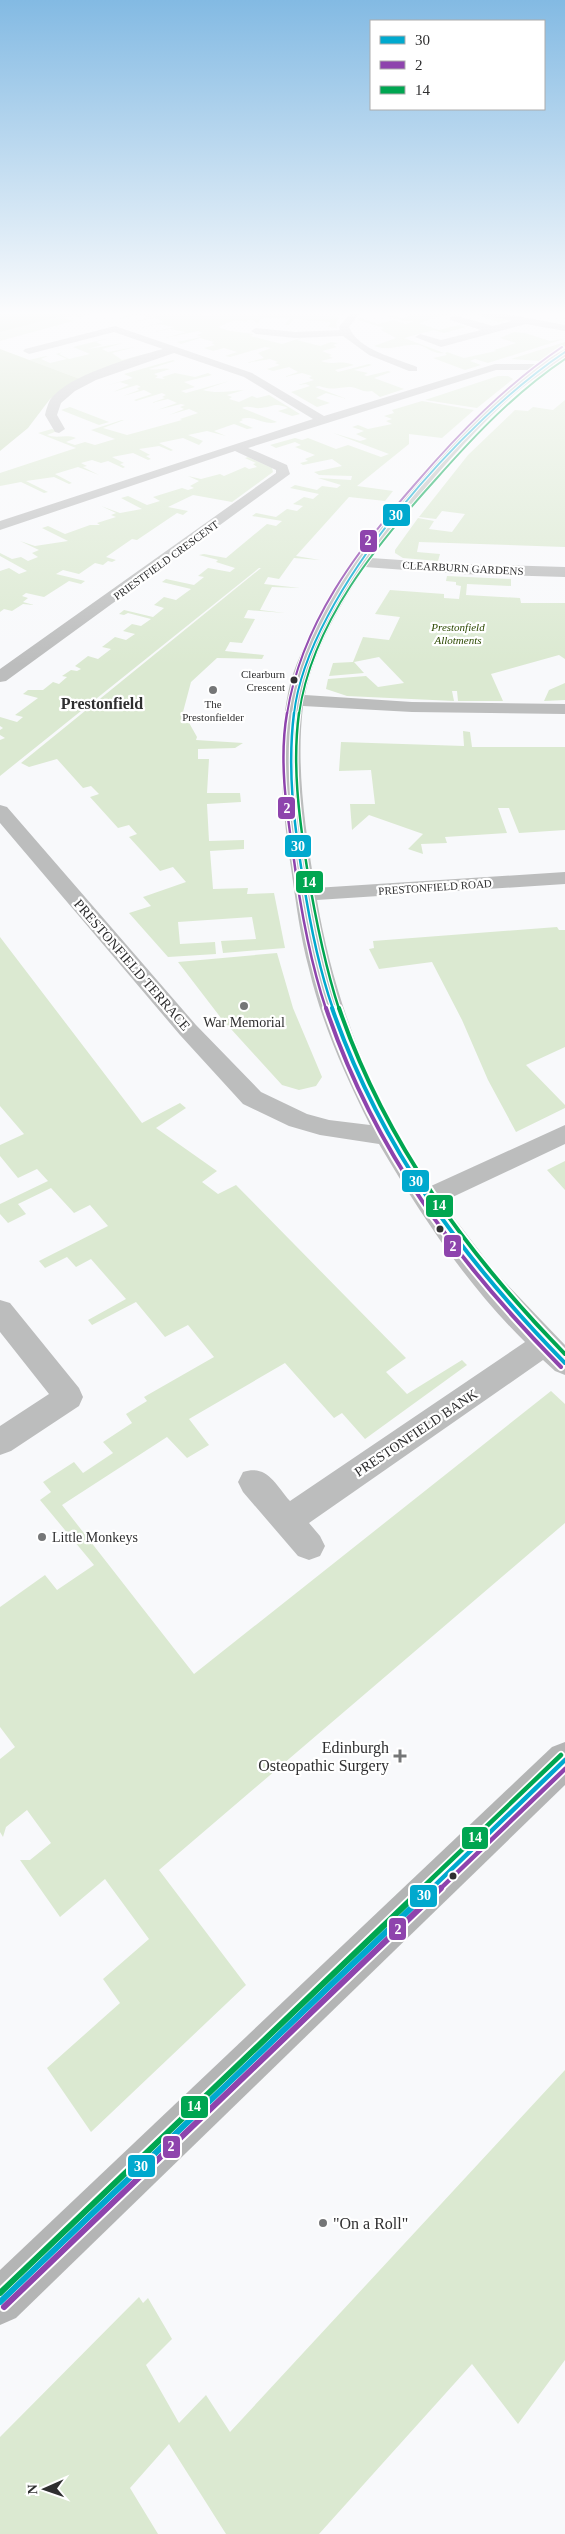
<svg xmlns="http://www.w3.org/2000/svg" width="565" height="2534" font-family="Georgia,serif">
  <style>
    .green { fill: #dbe9d1 }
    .forest { fill: #c9dbb9 }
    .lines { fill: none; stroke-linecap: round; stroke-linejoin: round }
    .minor { fill: #bcbdbd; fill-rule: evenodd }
    .major { fill: #b4b5b5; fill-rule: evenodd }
    .bus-1-far4-casing { stroke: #fff; stroke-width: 4 }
    .bus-1-far3-casing { stroke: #fff; stroke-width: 5 }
    .bus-1-far2-casing { stroke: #fff; stroke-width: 8 }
    .bus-1-far1-casing { stroke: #fff; stroke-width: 8 }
    .bus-1-casing { stroke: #fff; stroke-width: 10 }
    .bus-2-far4-casing { stroke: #fff; stroke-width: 4 }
    .bus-2-far3-casing { stroke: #fff; stroke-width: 5 }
    .bus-2-far2-casing { stroke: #fff; stroke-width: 8 }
    .bus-2-far1-casing { stroke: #fff; stroke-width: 8 }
    .bus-2-casing { stroke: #fff; stroke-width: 10 }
    .bus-3-far4-casing { stroke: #fff; stroke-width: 4 }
    .bus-3-far3-casing { stroke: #fff; stroke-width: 5 }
    .bus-3-far2-casing { stroke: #fff; stroke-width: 8 }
    .bus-3-far1-casing { stroke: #fff; stroke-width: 8 }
    .bus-3-casing { stroke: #fff; stroke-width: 10 }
    .bus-1-far4 { stroke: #00a9ce; stroke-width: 2 }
    .bus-1-far3 { stroke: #00a9ce; stroke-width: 2.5 }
    .bus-1-far2 { stroke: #00a9ce; stroke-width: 4 }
    .bus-1-far1 { stroke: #00a9ce; stroke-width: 4.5 }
    .bus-1 { stroke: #00a9ce; stroke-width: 6 }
    .bus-2-far4 { stroke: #8e44ad; stroke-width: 2 }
    .bus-2-far3 { stroke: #8e44ad; stroke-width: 2.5 }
    .bus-2-far2 { stroke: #8e44ad; stroke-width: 4 }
    .bus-2-far1 { stroke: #8e44ad; stroke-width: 4.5 }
    .bus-2 { stroke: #8e44ad; stroke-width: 6 }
    .bus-3-far4 { stroke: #00a651; stroke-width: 2 }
    .bus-3-far3 { stroke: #00a651; stroke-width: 2.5 }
    .bus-3-far2 { stroke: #00a651; stroke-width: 4 }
    .bus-3-far1 { stroke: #00a651; stroke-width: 4.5 }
    .bus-3 { stroke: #00a651; stroke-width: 6 }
    .bus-dot { fill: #2f2f30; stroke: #fff; stroke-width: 2 }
    .poi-dot { fill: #757677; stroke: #fff; stroke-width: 2 }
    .labels { text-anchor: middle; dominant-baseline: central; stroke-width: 4.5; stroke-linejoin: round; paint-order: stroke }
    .far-street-label { font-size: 11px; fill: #2f2f30; stroke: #fff }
    .far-park-label { font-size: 11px; font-style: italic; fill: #2d4902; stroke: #fff }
    .far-bus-label { font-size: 11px; fill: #2f2f30; stroke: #fff; text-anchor: end }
    .far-poi-label { font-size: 11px; fill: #2f2f30; stroke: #fff }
    .street-label { font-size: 14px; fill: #2f2f30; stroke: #fff }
    .poi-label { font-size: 14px; fill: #2f2f30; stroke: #fff }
    .far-district-label { font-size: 16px; font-weight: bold; fill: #2f2f30; stroke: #fff }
    .near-poi-label { font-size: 16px; fill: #2f2f30; stroke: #fff; text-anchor: end }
    .line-badge { stroke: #fff; stroke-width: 2 }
    .badge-label { font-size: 14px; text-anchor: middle; font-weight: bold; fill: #fff }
  </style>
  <rect width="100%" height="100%" fill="#f8f9fb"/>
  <path class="green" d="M0,312H97L80,317L73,316L65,318L73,321L0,341Z
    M117,312H195L206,316L227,312L251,315L257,312H345L342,315H315L340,317L336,323L337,328L328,327L331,322L294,319L289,325H285L290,318H262L257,324L253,320H247V322L235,320L218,327L230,331L254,334L250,336L282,344L307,336L297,340L320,346L331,342L338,343L333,345L337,347L322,351L332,355L329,356L333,358L321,361C334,366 338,359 354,365L335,370L338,372L369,364L372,365L354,370L368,373L364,375L367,376L388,371L391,372L374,378L404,389L380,397L372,391C363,393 359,388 351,387C338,387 334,391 319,386L315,387L347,399L326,393L316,398L330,403L317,407L291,392L310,386L306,384L298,385L314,380L309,378L312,376L302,373L284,377L298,372L289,367L273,371L267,369L280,365L275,363L278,362L270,359L246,363L264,358L258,353L271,348L265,347L230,357L225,356L237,352L224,348L213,351L204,348L215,345L211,343L214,342L200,338L181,344L177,342L201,337L197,335L202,333L198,331L165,338L186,332L170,329L153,332L174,327L158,324L140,328L163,322L155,318L128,323L169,313L149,317L136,315L119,319L130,314Z
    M412,312H463L502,317L506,321L498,322L474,314L431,317L435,318L419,323L439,330L459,325L466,327L444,333L434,330L404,338L444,353C433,355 427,346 418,345C403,343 392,352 374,346L396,338L381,330L384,328L358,320L360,318L378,324L394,320L406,324L414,321H404L381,314L403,318L409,316L405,314Z
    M514,332L525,333L550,341L564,339L488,363L475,359L470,361L481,365L465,370L433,358L447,355L445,353L447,352L464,358L496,351L494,350L516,343L500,338Z
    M109,338L96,342L102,345L88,349L123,343L102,349L108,352L135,347L112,353L122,360L149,353L98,370L80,379L29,360L46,356H48L41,359L50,363L67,359L56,354L63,352L59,354L69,359L90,354L73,347Z
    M565,342V346L539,361L511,359Z
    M173,360L175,361L149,369C156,371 162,367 170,369L154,374L158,376L155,378L165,379L162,377L175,373L195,377L208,373L212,375L184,382L195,387L181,391L186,393L229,381L203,390C216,394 231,391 244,390L227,395L232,397L229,399L239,402L252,396L257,398L269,395L300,414L292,416L278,411L288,408C274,402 274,407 261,408C253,409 250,405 242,408L277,422C264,426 255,415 241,419L243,420L239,422L253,428L247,429L234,424L214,431L226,436L207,431L188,435L203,441L199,445L183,438L159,443L173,450L171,451L159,446L139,449L150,455L146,456L151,459L148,460L133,453L112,457L124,463L120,464L125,467L123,468L108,461L101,463L92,460L81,463L87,466L83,467L99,475L78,467L55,474L72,483L69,484L54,477L26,481L48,492L44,493L21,482L0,486V473L76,448L38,433L52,429L57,431L47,435C57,439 65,434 76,438L66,442L75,445L85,442L95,445L115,439L91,430L122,420H124L103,428L127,435L182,420L180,419L198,413L189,409L169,415L184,409L180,407L185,405L181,404L157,410L177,403L168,399L151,403L165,398L162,397L166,395L162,393L136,401L134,400L152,394L144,390L123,396L139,390L137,388L141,387L137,385L113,392L129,385L120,382L105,386L133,378L124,374Z
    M498,376H508L513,379L477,408L425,400Z
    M565,400V547L419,542L417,552L440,554L438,561L403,558L395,553V550L418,518L434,521L429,529L452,532L465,514L442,511L436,519L419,517L468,455L515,410L528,411L533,407L553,410Z
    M422,401L474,410L442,438L409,434V444L357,486L393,491L385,501L349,497L296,556L320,560L294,558L279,579L268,577L264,584L300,588L272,587L260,610L285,613L248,610L244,618L255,619L242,643L230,642L225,651L264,655L262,659L217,658L191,682L183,712L197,737L196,740L243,743L235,748L198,749V759H209L207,793H240L241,802L207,804L209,841L244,840V849L210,851L213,889L248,888L247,894L274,893L285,948L223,953L221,941L256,939L252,917L178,922L180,944L215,942L216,954L168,957L129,913L151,906L143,897L186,882L173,867L160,871L129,837L137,834L129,825L118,828L90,797L99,794L91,786L83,788L57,759L29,767L21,763L261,568H259L0,776V740L5,738L0,735V730L3,728L0,726V717L17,722L23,717L15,715L38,698L23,694L28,690H43L53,682L59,684L67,677L62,676L71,670L77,671L81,669L75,666L88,656L98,659L111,649L102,647L115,637L126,640L135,634L123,631L132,624L141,626L151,619L128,613L124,615L119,614L124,610L153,617L164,608L154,605L164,597L176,600L191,589L162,582L166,579L194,585L204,577L198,576L208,568L230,572L235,568L216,562L218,560L199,555L204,554L226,558L267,524L276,526L282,521L252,516L256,513L276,517L287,509L297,511L303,506L293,504L304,497L313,499L319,494L290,488L295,485L317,490L322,486L337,488L341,485L318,478L351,480L352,476L319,475L314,472L342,466L332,459L303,465L300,463L308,461L305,459L315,455L295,447L301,445L295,442L276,448L270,445L295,438L302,440L308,438L336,449L348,445L381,457L389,454L333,433L360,441L367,439L356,434L364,431L352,427L358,425L368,429L392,424L386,421L392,419L384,416L394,413L392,410Z
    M70,407L109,422L99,425L61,410Z
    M248,457L272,468L273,472L232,502L193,495L168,507L188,511L183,515L177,513L137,540L132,539L106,557L116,560L112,562L108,561L103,565L95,563L79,574L63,570L56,574L85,581L81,584L69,581L44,597L26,593L22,596L28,598L23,602L34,605L23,604L12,611L4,609L0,612V571L9,568L19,574L27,571L0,556V553L12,559L21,557L28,561L38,557L32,553L39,550L20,541L35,546L68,541L42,528L48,526L65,534L90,525H100L97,523L116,517L111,515L116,513L101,506L120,513L142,509L121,498L128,496L147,505L160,501L153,497L182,488L188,490L194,488L190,486L199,481L188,476L201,479L220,474L224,476L245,467L249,469L257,467L253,464L256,463L245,458Z
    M447,576L511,579V586L467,584L466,595L520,598L521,603H565V659L559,655L491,674L503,701H458L457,691H452L454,701L347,696L326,689L328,679L366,676L378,687L404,683L379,657L354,662L364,673L329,676L333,663L353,662L363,637L389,640L400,617L375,614L390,590L444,594V598L459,599L461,586L456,585V582L446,581Z
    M565,683V700L544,701L549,690Z
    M463,731L470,732L472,747H565V830L519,833L509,808H498L507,833L445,837L447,843L421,844L423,854L408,849L423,834L369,815L352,830L350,804H375L371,770L339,771L341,742L464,746Z
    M557,927L559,930H565V1047L526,1065L565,1105V1108L516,1132L488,1080L462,1020L432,962L379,969L369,949L374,948L373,941Z
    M0,937L142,1123L180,1103L186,1108L156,1128L217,1171L202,1182L218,1194L236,1185L406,1358L386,1372L407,1394L462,1360L467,1365L365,1439L342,1413L334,1418L285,1363L189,1419L209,1445L187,1458L167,1437L62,1505L194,1674L551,1391L565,1404V1523L159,1870L246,1985L91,2132L47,2068L120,2003L103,1979L149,1939L105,1879L60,1917L20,1860H30L51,1843L27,1810L6,1827L3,1837L0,1832V1759L15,1747L0,1727V1607L45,1575L57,1590L94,1565L40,1500L51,1492L43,1482L74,1462L83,1473L113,1453L103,1442L132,1423L126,1414L147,1401L144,1397L214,1357L188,1325L165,1337L136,1302L92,1325L88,1320L126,1299L91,1259L76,1267L67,1257L45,1268L39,1261L108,1226L90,1205L74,1213L51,1188L18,1204L26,1214L8,1223L0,1214V1204L48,1181L37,1169L18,1178L0,1156V1145L24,1134L0,1106Z
    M277,953L293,1008L322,1077L316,1086L299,1090L282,1085L221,1018L178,962Z
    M565,1161V1190L547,1170Z
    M565,2070V2360L518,2424L472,2364L319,2534H226L169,2444L130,2488L158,2534H0V2437L139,2297L143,2303L148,2298L172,2339L146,2365L179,2423L206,2395L230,2432Z"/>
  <path class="forest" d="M4,312H77L0,332V313Z
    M0,349L80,379L50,399L28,428L0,451Z"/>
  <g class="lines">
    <path class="minor" d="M351,312H361L349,327C358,350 396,358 417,367V371H409L369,355L343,336L295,338L256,334L251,331L256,328L295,332L340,330L339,327Z
      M476,312H496L565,325V331L526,324L441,347L415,337L420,334L441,340L481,330L450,320L449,318L454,315L493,326L512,321L477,314Z
      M115,326L252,373L324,416L495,364H539L565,349V357L553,365V369C511,380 398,518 371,558L460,564L565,567V577L460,574L365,567C340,605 314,649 305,695L412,702L565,704V714L412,712L303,706C296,767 305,827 315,888L565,872V884L317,900C334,1001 373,1102 431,1186L565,1125V1144L442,1202L497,1274L565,1345V1375L555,1371L543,1360L309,1523L320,1536L325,1546L320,1556L309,1560L298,1556L243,1492L238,1482L243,1472C267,1464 275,1484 290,1501L525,1342C466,1284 421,1215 379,1144L320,1135L289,1126L243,1104L180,1035L0,823V805L7,807L196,1025L261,1092L307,1114L329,1120L370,1125C345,1075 322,1024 309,969C300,936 296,902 291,868C282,807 276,745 290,684C295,665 304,647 313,629C345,567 388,514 434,463C464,430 494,397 530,370H496L248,448L287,465L290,474L6,681L0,682V669L276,473V470L235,451L0,530V521L313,419L244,377L174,353L96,380L75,391L61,403L57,415L65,429L59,433L55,432L45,415C46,410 48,404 50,400C67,375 134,357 163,349L114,332L29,354L23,351L25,349Z
      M0,1300L10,1303L79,1388L83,1397L79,1406L11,1451L0,1455V1426L49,1394L0,1332Z"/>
    <path class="major" d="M565,1742V1785L16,2318L0,2325V2270L552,1747Z"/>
    <g class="bus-1-far4-casing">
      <path id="bus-1-far4" d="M294,714C307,593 466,418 565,352"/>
    </g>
    <g class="bus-1-far3-casing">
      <path id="bus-1-far3" d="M294,713C287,769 294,824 303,879C310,924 318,966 333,1009"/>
    </g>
    <g class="bus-1-far2-casing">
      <path id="bus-1-far2" d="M332,1008C381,1148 462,1258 565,1363"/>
    </g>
    <g class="bus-1-far1-casing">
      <path id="bus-1-far1" d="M431,1889L565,1760"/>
    </g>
    <g class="bus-1-casing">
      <path id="bus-1" d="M0,2302L432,1888"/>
    </g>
    <g class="bus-2-far4-casing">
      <path id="bus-2-far4" d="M287,714C301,624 357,550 416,483C460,432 506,385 562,347"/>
    </g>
    <g class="bus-2-far3-casing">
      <path id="bus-2-far3" d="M287,713C279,759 286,807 293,853C300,906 309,958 326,1009"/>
    </g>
    <g class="bus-2-far2-casing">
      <path id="bus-2-far2" d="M326,1008C374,1150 456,1261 561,1367"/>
    </g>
    <g class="bus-2-far1-casing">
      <path id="bus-2-far1" d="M440,1889L565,1769"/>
    </g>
    <g class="bus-2-casing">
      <path id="bus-2" d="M4,2307L441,1888"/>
    </g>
    <g class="bus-3-far4-casing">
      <path id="bus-3-far4" d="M299,714C312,622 377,544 437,478C476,434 516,392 565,359"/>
    </g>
    <g class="bus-3-far3-casing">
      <path id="bus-3-far3" d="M299,713C292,764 299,817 307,868C315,916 324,963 339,1009"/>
    </g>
    <g class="bus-3-far2-casing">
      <path id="bus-3-far2" d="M339,1008C385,1142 467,1254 565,1354"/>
    </g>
    <g class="bus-3-far1-casing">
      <path id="bus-3-far1" d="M421,1889L561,1755"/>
    </g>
    <g class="bus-3-casing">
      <path id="bus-3" d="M0,2293L423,1888"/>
    </g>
    <use href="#bus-1-far4" class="bus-1-far4"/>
    <use href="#bus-1-far3" class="bus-1-far3"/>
    <use href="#bus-1-far2" class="bus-1-far2"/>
    <use href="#bus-1-far1" class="bus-1-far1"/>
    <use href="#bus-1" class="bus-1"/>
    <use href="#bus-2-far4" class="bus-2-far4"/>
    <use href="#bus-2-far3" class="bus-2-far3"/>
    <use href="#bus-2-far2" class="bus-2-far2"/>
    <use href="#bus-2-far1" class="bus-2-far1"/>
    <use href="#bus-2" class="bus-2"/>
    <use href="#bus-3-far4" class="bus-3-far4"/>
    <use href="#bus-3-far3" class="bus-3-far3"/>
    <use href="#bus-3-far2" class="bus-3-far2"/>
    <use href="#bus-3-far1" class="bus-3-far1"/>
    <use href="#bus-3" class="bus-3"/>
  </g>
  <linearGradient id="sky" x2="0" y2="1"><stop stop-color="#83bae3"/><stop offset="0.47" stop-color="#fcfcfd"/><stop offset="1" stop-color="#fcfcfd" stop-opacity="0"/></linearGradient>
  <rect width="565" height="666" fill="url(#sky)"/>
  <g class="bus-dot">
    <circle cx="294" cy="680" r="4.5"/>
    <circle cx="440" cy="1229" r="4.5"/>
    <circle cx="453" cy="1876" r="4.5"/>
  </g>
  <g class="poi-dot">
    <circle cx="213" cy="690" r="5"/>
    <circle cx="244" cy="1006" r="5"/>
    <circle cx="42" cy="1537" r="5"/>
    <path d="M397.5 1748.5h5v5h5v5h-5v5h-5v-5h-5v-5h5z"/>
    <circle cx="323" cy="2223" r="5"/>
  </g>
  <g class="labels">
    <g class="far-street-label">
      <text transform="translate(166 560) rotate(-36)">PRIESTFIELD CRESCENT</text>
      <text transform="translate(463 568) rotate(3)">CLEARBURN GARDENS</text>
      <text transform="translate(435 887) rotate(-4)">PRESTONFIELD ROAD</text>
    </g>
    <g class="far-park-label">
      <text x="458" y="627">Prestonfield<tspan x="458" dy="13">Allotments</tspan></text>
    </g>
    <g class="far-bus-label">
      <text x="285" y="674">Clearburn<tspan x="285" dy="13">Crescent</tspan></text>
    </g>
    <g class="far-poi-label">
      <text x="213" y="704">The<tspan x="213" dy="13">Prestonfielder</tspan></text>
    </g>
    <g class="street-label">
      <text transform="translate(132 965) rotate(49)">PRESTONFIELD TERRACE</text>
      <text transform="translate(416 1433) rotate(-34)">PRESTONFIELD BANK</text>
    </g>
    <g class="poi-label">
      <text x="244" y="1022">War Memorial</text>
      <text x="52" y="1537" text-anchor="start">Little Monkeys</text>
    </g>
    <g class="far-district-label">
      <text x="102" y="703">Prestonfield</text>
    </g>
    <g class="near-poi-label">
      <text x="389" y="1747">Edinburgh<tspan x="389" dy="18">Osteopathic Surgery</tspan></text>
      <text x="333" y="2223" text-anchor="start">"On a Roll"</text>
    </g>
  </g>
  <g class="line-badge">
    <rect x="382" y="503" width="29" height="24" rx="5" fill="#00a9ce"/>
    <rect x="359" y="529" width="19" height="24" rx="5" fill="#8e44ad"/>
    <rect x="277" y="796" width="19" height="24" rx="5" fill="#8e44ad"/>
    <rect x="284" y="834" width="28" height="24" rx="5" fill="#00a9ce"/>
    <rect x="295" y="870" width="29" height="24" rx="5" fill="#00a651"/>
    <rect x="401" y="1169" width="29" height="24" rx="5" fill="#00a9ce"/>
    <rect x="425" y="1194" width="29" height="24" rx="5" fill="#00a651"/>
    <rect x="443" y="1234" width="19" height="24" rx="5" fill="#8e44ad"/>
    <rect x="461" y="1826" width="28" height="24" rx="5" fill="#00a651"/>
    <rect x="409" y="1884" width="29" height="24" rx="5" fill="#00a9ce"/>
    <rect x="388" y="1917" width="19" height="24" rx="5" fill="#8e44ad"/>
    <rect x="180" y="2095" width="29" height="24" rx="5" fill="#00a651"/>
    <rect x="162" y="2135" width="19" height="24" rx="5" fill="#8e44ad"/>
    <rect x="127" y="2154" width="29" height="24" rx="5" fill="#00a9ce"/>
  </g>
  <g class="badge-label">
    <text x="396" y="520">30</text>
    <text x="368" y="545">2</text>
    <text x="287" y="813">2</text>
    <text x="298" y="851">30</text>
    <text x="309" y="887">14</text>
    <text x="416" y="1186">30</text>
    <text x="439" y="1210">14</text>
    <text x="453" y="1251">2</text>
    <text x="475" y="1842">14</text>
    <text x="424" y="1900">30</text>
    <text x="398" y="1934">2</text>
    <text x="194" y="2111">14</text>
    <text x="171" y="2151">2</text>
    <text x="141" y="2171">30</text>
  </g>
  <rect x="370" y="20" width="175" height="90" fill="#ffffff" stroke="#acacac"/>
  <rect x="380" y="36" width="25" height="8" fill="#00a9ce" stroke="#acacac"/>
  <text x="415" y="45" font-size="15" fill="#2f2f30">30</text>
  <rect x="380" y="61" width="25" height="8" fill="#8e44ad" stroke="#acacac"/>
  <text x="415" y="70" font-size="15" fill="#2f2f30">2</text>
  <rect x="380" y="86" width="25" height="8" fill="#00a651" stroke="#acacac"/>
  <text x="415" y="95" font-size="15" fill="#2f2f30">14</text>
  <g transform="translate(45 2489) rotate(268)" stroke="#ffffff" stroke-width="4" paint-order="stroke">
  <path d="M0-4L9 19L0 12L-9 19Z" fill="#2f2f30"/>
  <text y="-8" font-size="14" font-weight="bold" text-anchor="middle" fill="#2f2f30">N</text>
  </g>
</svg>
